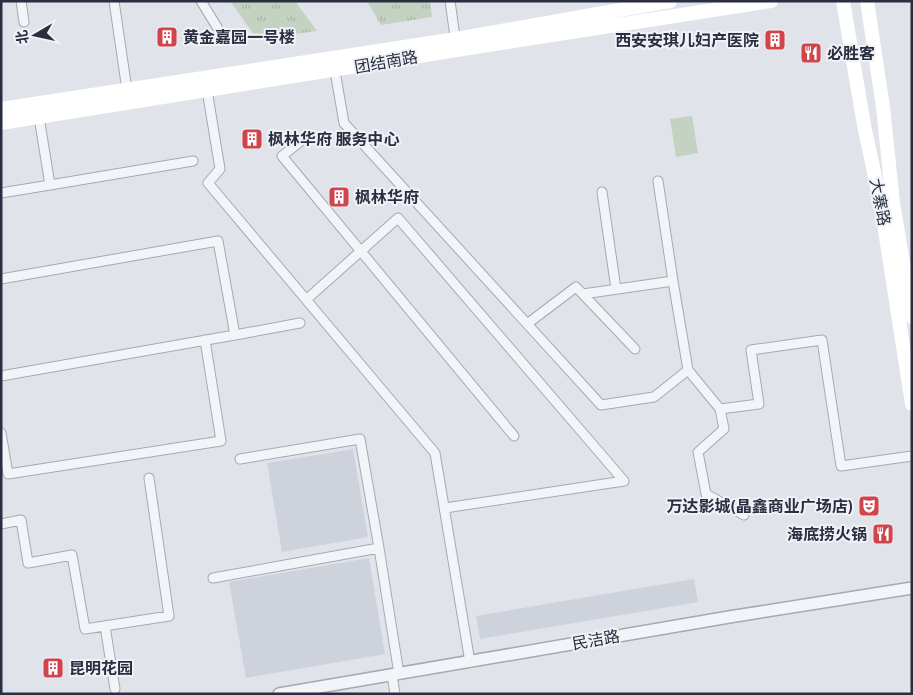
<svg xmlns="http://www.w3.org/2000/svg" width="913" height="695" font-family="Cabin,'Noto Sans SC',sans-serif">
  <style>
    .built { fill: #ced2db }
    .grass { fill: #c4d3c1 }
    .park { fill: url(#park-tufts) }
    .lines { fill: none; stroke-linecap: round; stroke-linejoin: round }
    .minor-casing { stroke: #a5a9b3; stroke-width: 11 }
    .tertiary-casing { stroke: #a5a9b3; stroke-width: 14 }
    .minor { stroke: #f3f4f7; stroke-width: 9 }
    .tertiary { stroke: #f3f4f7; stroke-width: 11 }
    .secondary { stroke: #fff; stroke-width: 14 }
    .labels { text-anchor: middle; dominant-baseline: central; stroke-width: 4; stroke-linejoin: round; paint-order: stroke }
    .poi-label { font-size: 16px; font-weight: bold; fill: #292f41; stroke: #f0f2f7; text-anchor: start }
    .street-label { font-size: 16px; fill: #292f41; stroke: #f0f2f7 }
  </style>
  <defs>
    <pattern id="park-tufts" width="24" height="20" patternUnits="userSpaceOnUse" patternTransform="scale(1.25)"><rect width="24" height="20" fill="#c4d3c1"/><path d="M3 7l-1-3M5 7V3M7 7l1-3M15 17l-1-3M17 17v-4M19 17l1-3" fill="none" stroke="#a8b5a7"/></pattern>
  </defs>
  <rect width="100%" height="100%" fill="#e0e3e9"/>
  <path class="built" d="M353,449L368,537L282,552L267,463Z
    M369,558L385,654L246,678L229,582Z
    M694,579L698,602L480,639L476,616Z"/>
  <path class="grass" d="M692,116L698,153L676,157L670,119Z"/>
  <path class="park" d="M230,1H295L317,31L257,39Z
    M367,1H430L432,17L381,25Z"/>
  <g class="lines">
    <g class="minor-casing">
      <path id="minor" d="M21,1L24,22
        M114,1L127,90
        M201,1L217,27
        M450,1L456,44
        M335,71L344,123L601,405L654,397L688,370
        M207,90L220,169L208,183L435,453L470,662
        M39,117L50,185L193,161
        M301,141L282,156L514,436
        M602,192L616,289
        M1,193L50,185
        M1,279L218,241L235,335L1,376
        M673,281L688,370L720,409L759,404L751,350L822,340L841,466L912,456
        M583,294L673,281L658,181
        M307,299L398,218L624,481
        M527,324L576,287L635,349
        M235,335L300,323
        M720,409L724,429L698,452L706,494L744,515
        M1,433L8,474L221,441L205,340
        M240,459L360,439L379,548
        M445,508L624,481
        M1,524L21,520L28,563L72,555L85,629L169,616L149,478
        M213,578L379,548L399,674
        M105,626L115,689
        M392,675L395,694"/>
    </g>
    <g class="tertiary-casing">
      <path id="tertiary" d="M279,694L729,617L912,588"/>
    </g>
    <use href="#minor" class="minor"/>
    <use href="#tertiary" class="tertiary"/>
    <path class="secondary" d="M843,1L864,125L881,205L912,404
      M867,1L883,107L893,203L912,317
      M1,109L456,39L670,1
      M1,123C258,82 514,40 771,1"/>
  </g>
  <defs>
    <g id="building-square" transform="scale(1.125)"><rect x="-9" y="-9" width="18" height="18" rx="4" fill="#cf454b" stroke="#f0f2f7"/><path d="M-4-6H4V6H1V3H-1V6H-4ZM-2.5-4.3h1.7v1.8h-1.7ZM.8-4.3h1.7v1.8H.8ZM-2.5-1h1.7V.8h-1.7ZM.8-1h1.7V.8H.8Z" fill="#fff"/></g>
    <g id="restaurant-square" transform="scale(1.125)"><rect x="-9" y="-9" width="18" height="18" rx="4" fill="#cf454b" stroke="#f0f2f7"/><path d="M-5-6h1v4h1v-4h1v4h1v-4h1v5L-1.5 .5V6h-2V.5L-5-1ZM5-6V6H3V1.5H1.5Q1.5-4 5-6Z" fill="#fff"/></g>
    <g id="theatre-square" transform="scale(1.125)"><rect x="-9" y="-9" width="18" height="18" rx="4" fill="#cf454b" stroke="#f0f2f7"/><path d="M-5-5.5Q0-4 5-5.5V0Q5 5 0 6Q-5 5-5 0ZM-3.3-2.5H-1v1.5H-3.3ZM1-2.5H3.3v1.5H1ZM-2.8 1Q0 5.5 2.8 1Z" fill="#fff"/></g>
  </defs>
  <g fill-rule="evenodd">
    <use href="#building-square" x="167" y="37"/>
    <use href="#building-square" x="775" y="40"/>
    <use href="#restaurant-square" x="811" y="53"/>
    <use href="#building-square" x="252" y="139"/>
    <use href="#building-square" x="339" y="197"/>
    <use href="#theatre-square" x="869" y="506"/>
    <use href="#restaurant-square" x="883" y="534"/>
    <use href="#building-square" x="53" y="668"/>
  </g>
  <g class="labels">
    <g class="poi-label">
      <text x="183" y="37">黄金嘉园一号楼</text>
      <text x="759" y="40" text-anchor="end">西安安琪儿妇产医院</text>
      <text x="827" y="53">必胜客</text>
      <text x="268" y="139">枫林华府 服务中心</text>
      <text x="355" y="197">枫林华府</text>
      <text x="853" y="506" text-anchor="end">万达影城(晶鑫商业广场店)</text>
      <text x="867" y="534" text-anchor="end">海底捞火锅</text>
      <text x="69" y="668">昆明花园</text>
    </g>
    <g class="street-label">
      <text transform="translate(386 62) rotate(-10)">团结南路</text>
      <text transform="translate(880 202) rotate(79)">大寨路</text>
      <text transform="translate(596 640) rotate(-10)">民洁路</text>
    </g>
  </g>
  <rect width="913" height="695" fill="none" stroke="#292f41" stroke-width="5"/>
  <g transform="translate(35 35) rotate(261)" stroke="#f0f2f7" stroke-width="4" paint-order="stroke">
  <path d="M0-4L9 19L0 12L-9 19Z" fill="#292f41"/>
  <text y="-8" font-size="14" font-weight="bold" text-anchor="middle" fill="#292f41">北</text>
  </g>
</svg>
